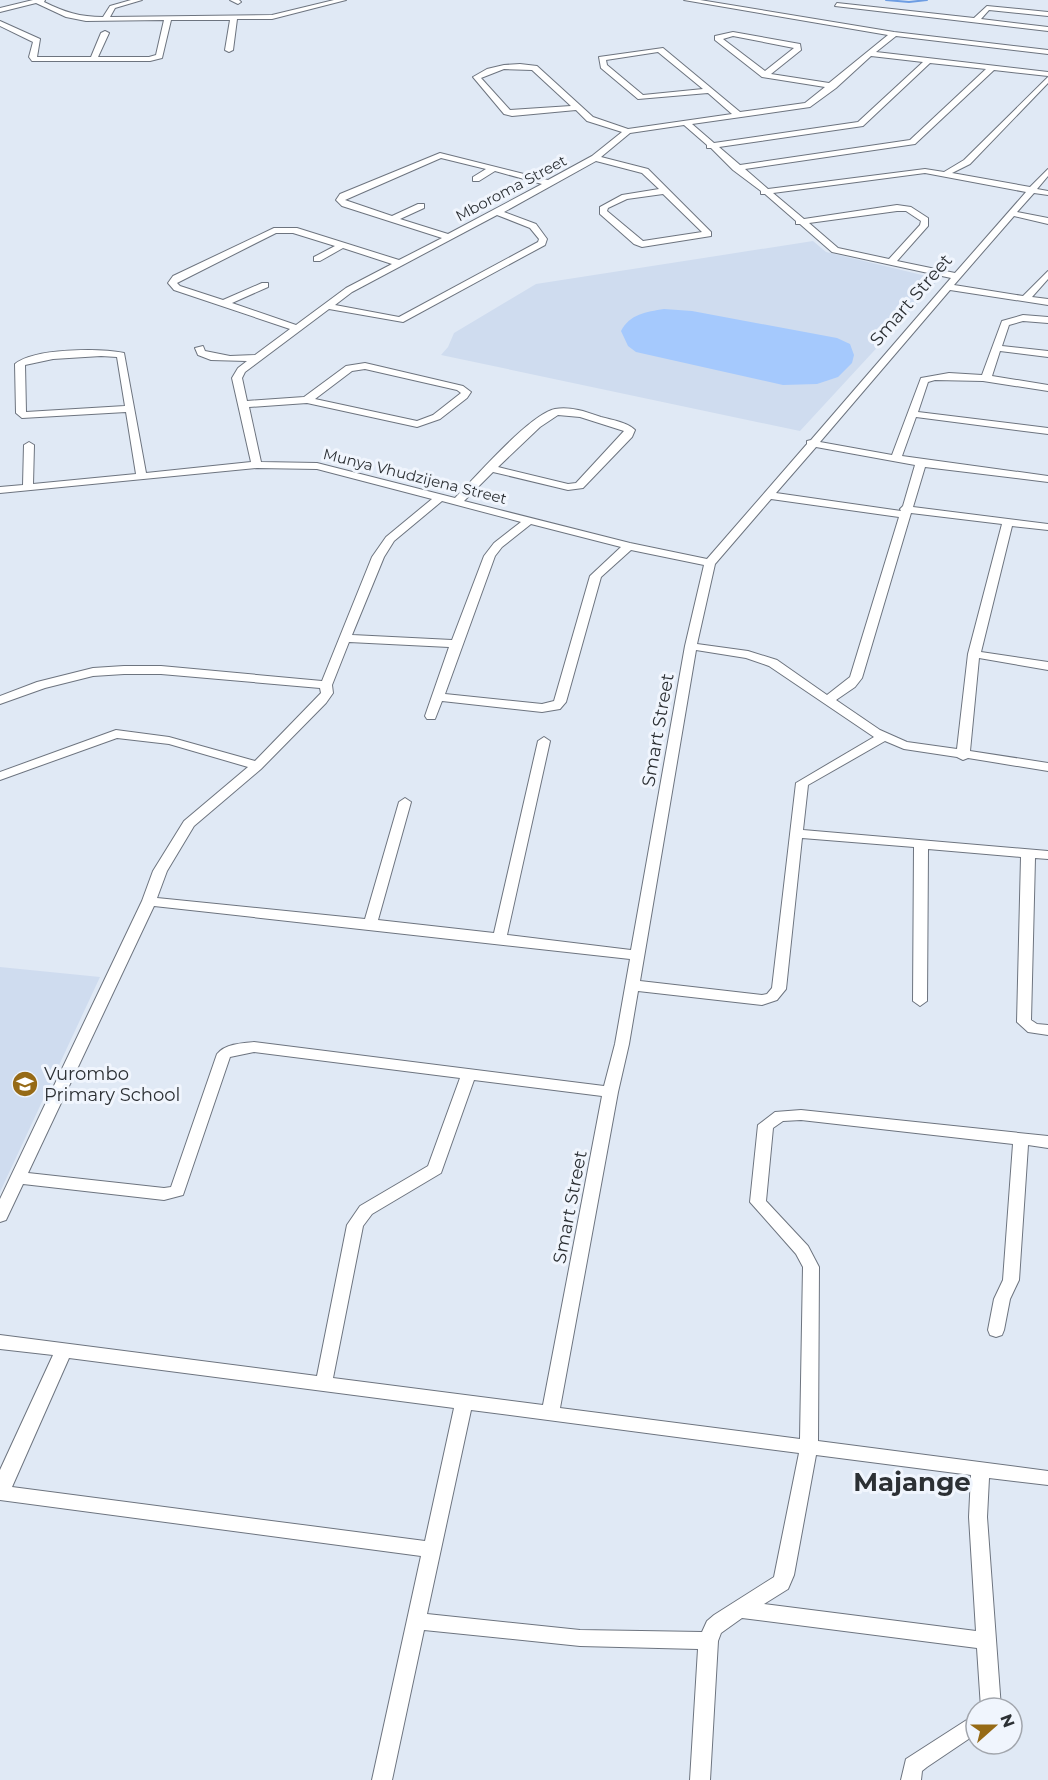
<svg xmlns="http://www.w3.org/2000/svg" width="1048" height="1780" font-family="Montserrat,sans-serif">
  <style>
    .built { fill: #cfdcef }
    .green { fill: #a5c9fd }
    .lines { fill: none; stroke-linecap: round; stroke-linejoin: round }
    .stream { stroke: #6d9de3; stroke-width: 2 }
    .street-casing { stroke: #6d747f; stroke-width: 2 }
    .street { fill: #fff; fill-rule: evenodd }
    .labels { text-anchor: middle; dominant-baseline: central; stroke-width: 6; stroke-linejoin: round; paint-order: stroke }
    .far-street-label { font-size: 15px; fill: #2c3034; stroke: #f0f5fd }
    .street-label { font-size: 18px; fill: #2c3034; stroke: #f0f5fd }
    .poi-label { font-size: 18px; fill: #2c3034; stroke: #f0f5fd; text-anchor: start }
    .near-quarter-label { font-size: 26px; font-weight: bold; fill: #2c3034; stroke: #f0f5fd }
  </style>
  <rect width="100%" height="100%" fill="#e0e9f5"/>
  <path class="built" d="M813,241L826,252L939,279L909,312L893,319L888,324L883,332L884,340L800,431L441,355L448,347L454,333L536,284Z
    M0,967L100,977L0,1192Z"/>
  <path class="green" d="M664,309L692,311L837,338L850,344L854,355L852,363L838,377L817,384L783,385L636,352L628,346L621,331C630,314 646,312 664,309Z"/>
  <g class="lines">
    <path class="stream" d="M886,0L909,2L927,0"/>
    <g class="street-casing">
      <path id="street" d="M33,0H45L44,2C64,12 80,17 103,17L110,6L131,0H142L115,8L110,17L272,15L334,0H346L272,19H237L233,50L229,52L225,50L230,20H171L162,58L150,61H32L29,57L33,42L0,26V21L40,39L37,57H91L101,33L105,31L109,33L98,57H149L156,55L164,20L86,21L66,17L36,3L0,12V8Z
        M230,0H239L241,2L238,4Z
        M684,0H700L894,32L1048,50V54L896,36L876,52L1048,72V76L994,70L915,144L745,169L768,189L925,169L944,172L964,160L1048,77V83L970,164L952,173L1030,187L1048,169V176L1037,189L1048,191V195L1034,193L1017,212L1048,218V224L1014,216L954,285L1023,296L1048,271V279L1032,297L1048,299V305L950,290L820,442L892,455L921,378L949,373L982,375L1002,321L1023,315L1048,317V323L1023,321L1009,325L1002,346L1048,351V357L1000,351L992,376L1048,385V391L983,381L935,380L928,382L918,412L1048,428V434L916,417L902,456L1048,476V482L925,467L913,507L1048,524V530L1012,526L981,652L1048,662V670L979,658L970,751L1048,763V771L968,758L963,760L957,757L904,749L885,741L808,785L803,830L1048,851V859L1035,858L1031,1020L1037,1024L1048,1025V1035L1028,1032L1017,1022L1021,857L928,849L927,1001L920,1006L913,1001L914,847L802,838L786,989L777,1000L762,1005L638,991L629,1044L618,1092L560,1408L800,1439L803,1267L796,1254L750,1202L758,1125L775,1112L801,1110L1048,1136V1148L1028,1145L1019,1280L1010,1299L1004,1330L1002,1335L996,1337L990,1335L988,1330L994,1299L1003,1280L1013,1144L801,1120L783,1121L773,1128L766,1201L808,1246L819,1267L818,1441L1048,1471V1485L989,1478L987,1517L1001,1708H981L977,1648L742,1618L721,1633L718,1641L710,1780H690L698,1649L580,1646L424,1630L392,1780H372L421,1556L0,1500V1470L53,1355L0,1349V1335L317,1376L347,1225L360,1206L428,1166L460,1078L254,1052L230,1057L183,1195L164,1200L23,1184L6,1220L0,1222V1199L142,901L153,871L184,821L248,767L169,744L117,738L0,780V772L116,730L169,737L255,761L321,693L320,688L161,674H124L93,676L45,688L0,704V696L37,682L93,668L124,666H161L322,681L372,557L386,537L432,499L317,469L257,468L0,493V487L23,485L24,445L29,442L34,445L33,484L136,474L126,412L22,418L16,413L15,364C34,348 100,348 124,353L146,473L251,462L232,378L238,368L247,361L211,360L198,355L195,348L203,346L205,351L230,356L255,355L290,329L174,290L168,283L173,276L274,228H297L399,260L442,238L342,206L336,200L340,194L440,153L548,180L592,156L622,132L587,121L576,110L512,116L504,114L473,77L487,69L504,65L520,64L537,66L593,117L628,129L732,114L708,93L638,99L601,68L599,57L663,48L740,112L805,103L825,87L762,77L715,40V36L733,32L800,44L801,50L771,74L829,83L888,35ZM733,36L794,48L765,71L723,39ZM658,52L703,89L643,95L607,65L606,60ZM871,56L923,62L858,122L714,143L692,124L810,107L836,88ZM930,63L986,69L910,140L740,165L719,147L863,126ZM504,69L532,70L571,106L510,110L481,78ZM684,125L707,145V148H711L733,170L761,191V194H765L796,221V224H800L832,252L951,278L811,440L807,441V444L707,559L630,543L464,501L493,472L568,490L583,488L632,437L635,430C627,422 612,420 601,417C587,412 570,406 555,409C530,414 475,478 455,498L317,463L261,462L249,407L307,403L417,427L440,419L467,398L471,392L463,386L365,363L346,366L304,397L247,401L242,378L245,372L329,309L403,322L545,245L547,239L536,224L504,212L596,161L642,173L659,189L622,195L600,207V214L634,244L642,247L711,236V232L648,169L601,157L630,133ZM441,158L486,169L473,177V181H479L495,171L542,184L448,234L400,219L424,208V204H418L392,216L345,200ZM925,173L1026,192L955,273L897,261L928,226V218L911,207L897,205L804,219L773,193ZM663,194L702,232L643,241L607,211L608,208L627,199ZM897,211H906L921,221L920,225L889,259L838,248L809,223ZM497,215L530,228L539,239L538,242L399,317L335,305L352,292ZM276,233H293L335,246L314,257V261H320L343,248L392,264L346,288L296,325L232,303L268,287V283H262L223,300L180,286L177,283ZM101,356L117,357L125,406L26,412L25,365L53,359ZM365,369L457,390L461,393L433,415L417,421L315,399L352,371ZM558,415L580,417L624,431L576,483L568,484L498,467L540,427ZM816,447L915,465L903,506L900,509L901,511L776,493ZM771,499L899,517L850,677L827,695L777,660L748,651L697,644L715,564ZM442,501L521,522L494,543L484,556L452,640L352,635L384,557L394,541ZM911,513L1002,524L968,654L957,749L907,742L880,730L836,700L855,687L862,678ZM531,524L621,547L590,576L554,701L542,704L445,694L495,556L502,547ZM631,550L704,565L685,646L631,950L507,935L550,741L544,737L538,741L494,933L378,920L411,802L405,798L399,802L365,919L157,898L167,871L194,826L261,769L326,703L333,693L332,685L349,642L449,647L425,716L427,719H435L442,701L542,712L560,709L566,702L601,577ZM696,650L746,658L769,666L874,737L796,783L772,988L767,994L762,995L640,981ZM154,906L630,959L615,1044L604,1086L254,1042C242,1043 225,1044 217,1054L171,1187L164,1188L28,1173ZM474,1080L602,1096L543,1405L333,1378L363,1226L372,1214L441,1173ZM69,1358L454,1408L425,1541L12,1487ZM471,1410L799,1453L774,1577L714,1615L707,1621L702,1632L580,1630L427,1614ZM816,1455L971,1475L969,1517L976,1631L764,1604L788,1589L794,1575Z
        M837,3L974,18L987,6L1048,12V16L989,10L981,19L1048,27V31L835,6Z
        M976,1714V1734L927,1767L922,1771L921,1780H901L906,1759Z"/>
    </g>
    <use href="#street" class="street"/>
  </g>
  <defs>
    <g id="school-disc" transform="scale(1.35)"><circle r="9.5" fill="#966a16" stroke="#f0f5fd"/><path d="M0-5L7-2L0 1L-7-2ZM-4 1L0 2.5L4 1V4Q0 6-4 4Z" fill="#fff"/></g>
  </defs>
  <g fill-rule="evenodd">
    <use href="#school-disc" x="25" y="1084"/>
  </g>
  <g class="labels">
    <g class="far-street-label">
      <text transform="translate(511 188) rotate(-28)">Mboroma Street</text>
      <text transform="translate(415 476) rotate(14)">Munya Vhudzijena Street</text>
    </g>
    <g class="street-label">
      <text transform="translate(911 300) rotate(-49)">Smart Street</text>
      <text transform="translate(658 730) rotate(-80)">Smart Street</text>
      <text transform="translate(570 1207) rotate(-79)">Smart Street</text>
    </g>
    <g class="poi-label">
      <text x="44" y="1074">Vurombo<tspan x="44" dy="21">Primary School</tspan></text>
    </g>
    <g class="near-quarter-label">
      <text x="912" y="1482">Majange</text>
    </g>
  </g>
  <g transform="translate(994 1726) rotate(69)"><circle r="28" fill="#f0f5fd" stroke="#a2a6ad" stroke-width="1.5"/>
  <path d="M0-4.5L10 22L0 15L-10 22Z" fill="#966a16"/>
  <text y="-9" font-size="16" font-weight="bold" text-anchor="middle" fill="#2c3034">N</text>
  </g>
</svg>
